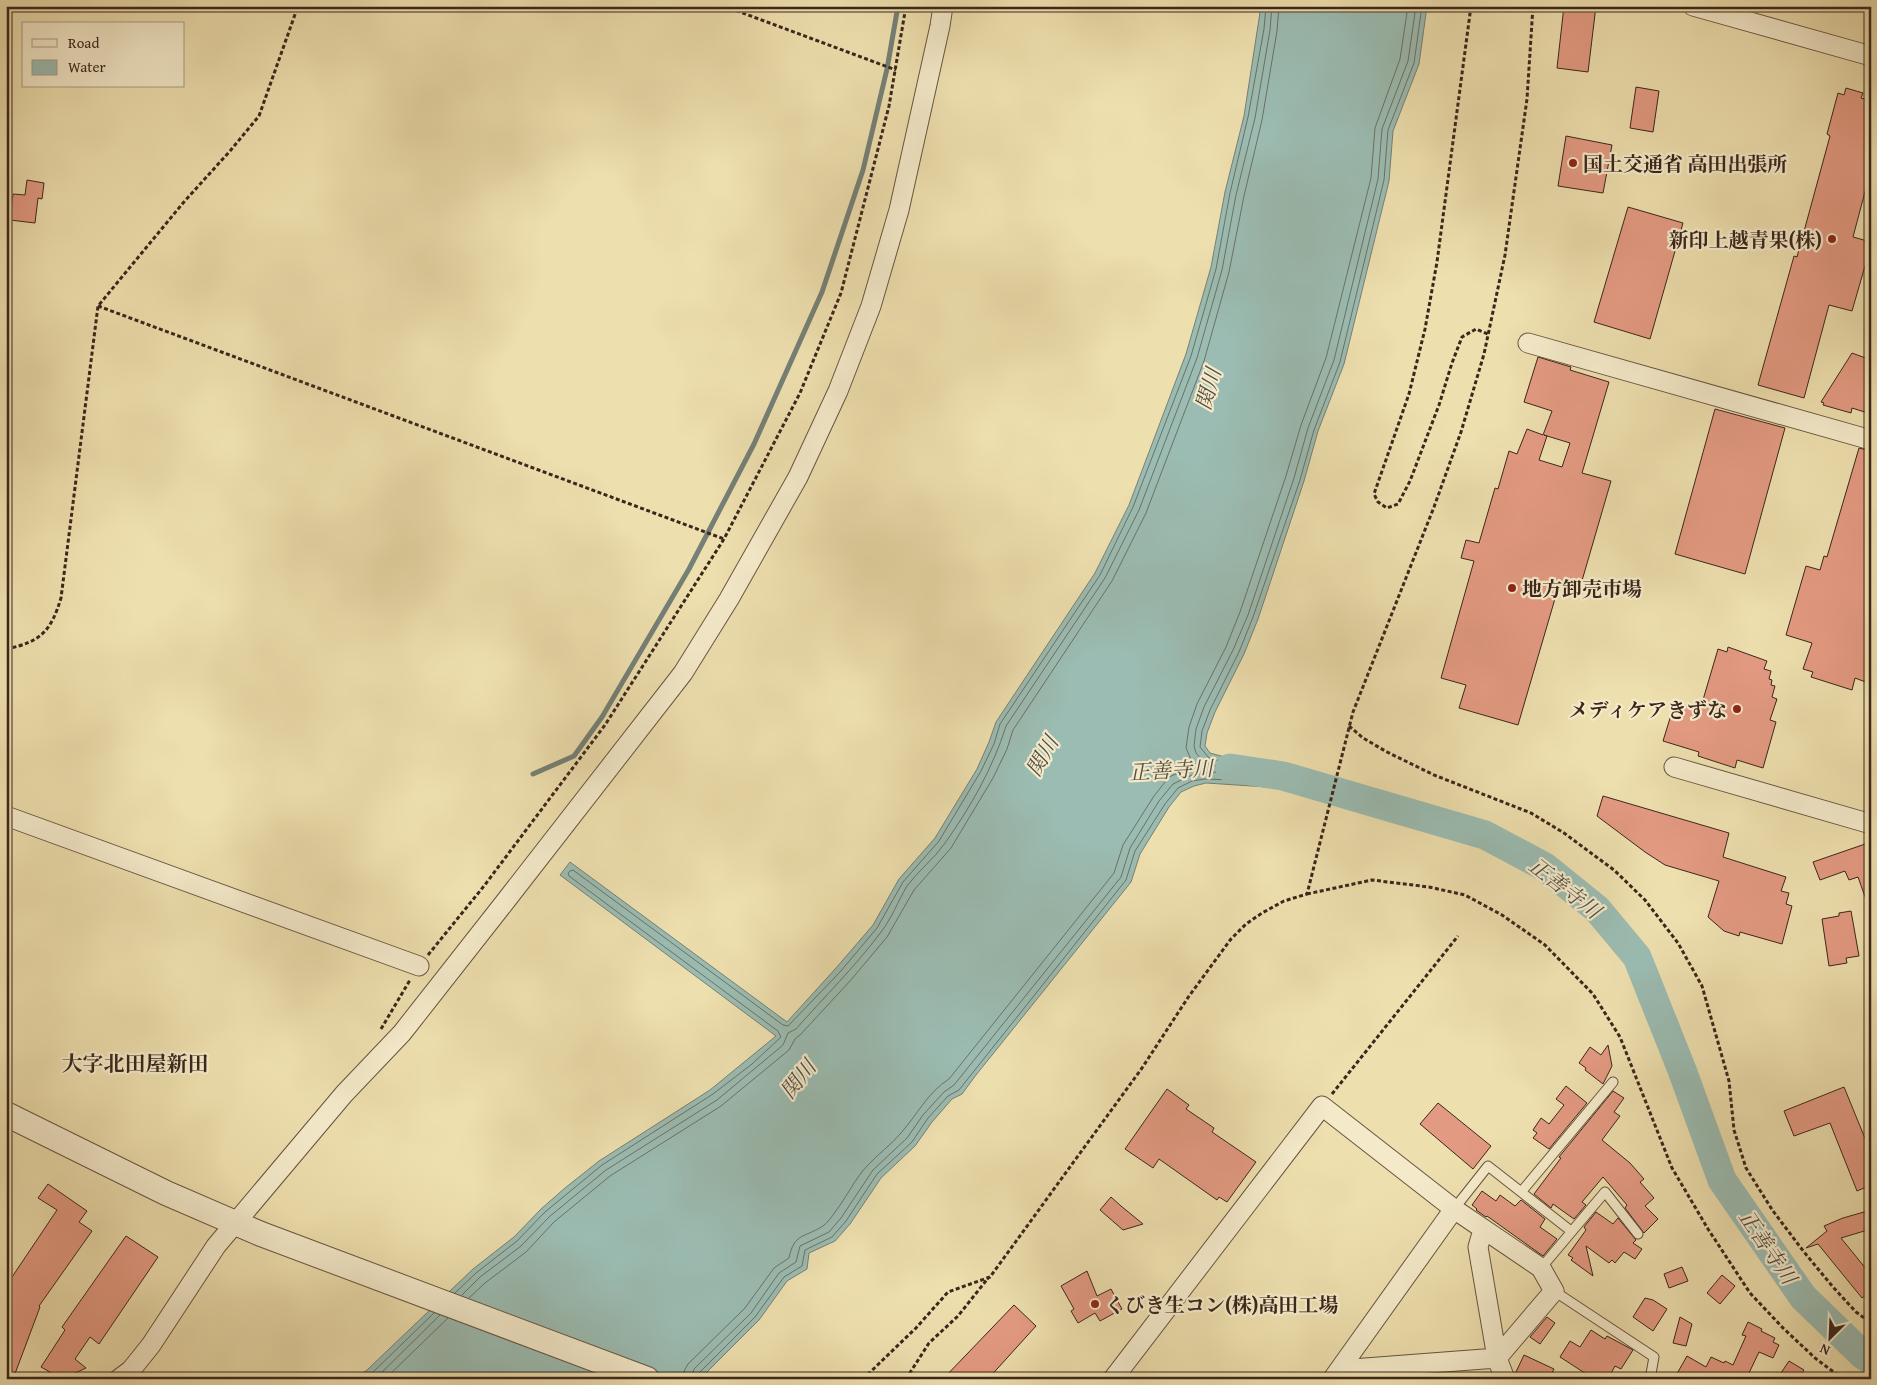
<svg xmlns="http://www.w3.org/2000/svg" width="1877" height="1385" font-family="'Gentium Book Plus','Noto Serif JP',serif">
  <style>
    .water { fill: #9bbcb2; stroke: #758076 }
    .lines { fill: none; stroke-linecap: round; stroke-linejoin: round }
    .shore { stroke: #6b7167; stroke-width: 1 }
    .stream { stroke: #758076; stroke-width: 5 }
    .river { stroke: #9bbcb2; stroke-width: 29 }
    .building { fill: #e39a82; stroke: #3b261c; fill-rule: evenodd }
    .service-casing { stroke: #685440; stroke-width: 11 }
    .minor-casing { stroke: #685440; stroke-width: 21 }
    .tertiary-casing { stroke: #685440; stroke-width: 26 }
    .path { stroke: #3b261c; stroke-width: 3; stroke-dasharray: 4 2.5; stroke-linecap: butt }
    .service { stroke: #f4eaca; stroke-width: 9 }
    .minor { stroke: #f4eaca; stroke-width: 19 }
    .tertiary { stroke: #f4eaca; stroke-width: 24 }
    .poi-dot { fill: #8f2418; stroke: #f4eaca; stroke-width: 2 }
    .labels { text-anchor: middle; dominant-baseline: central; stroke-width: 4.5; stroke-linejoin: round; paint-order: stroke }
    .poi-label { font-size: 20px; font-weight: bold; fill: #3b261c; stroke: #f4eaca; text-anchor: start }
    .water-label { font-size: 21px; font-style: italic; fill: #534c42; stroke: #f4eaca }
    .neighbourhood-label { font-size: 21px; font-weight: bold; fill: #3b261c; stroke: #f4eaca }
  </style>
  <rect width="100%" height="100%" fill="#eedfae"/>
  <filter id="stains"><feTurbulence type="fractalNoise" baseFrequency=".004" numOctaves="4"/><feColorMatrix values="0 0 0 0 .2 0 0 0 0 .09 0 0 0 0 .02 0 0 0 .5 -.17"/></filter>
  <radialGradient id="worn" r=".72"><stop offset=".6" stop-color="#630" stop-opacity="0"/><stop offset="1" stop-color="#630" stop-opacity=".3"/></radialGradient>
  <path class="water" d="M1261,6H1427L1419,64L1393,131L1389,181L1344,364L1318,431L1304,481L1258,619L1244,654L1215,712L1207,733L1205,746L1210,753L1221,756L1270,761L1267,787L1206,783L1194,786L1181,792L1169,807L1140,854L1131,882L976,1075L962,1094L952,1099L932,1122L915,1146L881,1178L850,1224L835,1241L809,1253L807,1269L787,1281L759,1320L700,1379H354L367,1370L473,1269L514,1237L541,1209L565,1188L599,1161L710,1090L776,1036L560,875L570,862L787,1022L836,968L873,925L899,879L935,838L977,769L989,742L996,722L1095,573L1129,505L1186,354L1211,267L1225,192L1244,116Z"/>
  <g class="lines">
    <path class="shore" d="M455,1293L476,1273L517,1241L545,1212L602,1165L713,1094L752,1064L781,1037L778,1031L569,876L568,873L570,871L573,870L783,1025L788,1026L840,972L877,928L903,882L939,841L981,771L994,744L1000,724L1100,575L1133,507L1191,356L1216,269L1230,193L1248,117L1264,29L1266,6
      M462,1295L480,1277L521,1246L549,1217L606,1170L717,1100L783,1045L788,1033L796,1029C824,997 855,967 881,932C892,918 898,901 907,886C918,871 934,859 945,843C970,808 993,768 1006,726L1105,578L1139,510L1197,358L1222,270L1236,195L1255,118L1270,30L1272,6
      M469,1298L485,1283L526,1252L554,1222L610,1176L721,1106L789,1050L795,1039L801,1034L850,981L887,937L914,890L951,848L993,778L1007,749L1013,730L1112,581L1146,513L1204,361L1229,272L1244,196L1262,120L1277,31L1279,6
      M363,1379L371,1374L434,1313
      M375,1379L440,1315
      M385,1379L448,1318
      M683,1379L684,1371L688,1364L745,1308L774,1268L789,1258C794,1233 804,1238 823,1226C827,1223 832,1217 835,1212C847,1197 855,1178 868,1165C878,1154 891,1145 901,1133C917,1115 928,1092 949,1079L1114,873L1123,845L1154,796L1169,777L1194,766L1186,748L1189,727L1197,704L1226,647L1240,612L1286,476L1301,425L1326,358L1371,178L1375,128L1400,59L1408,6
      M691,1379L694,1369L751,1313L779,1273L796,1262L800,1246L829,1232L841,1218L873,1170L907,1138L923,1115L944,1092L954,1085L1121,877L1130,848L1159,801L1173,784L1192,775L1224,771L1223,768L1205,763L1196,753L1194,746L1196,729L1204,707L1233,650L1248,615L1294,478L1308,428L1334,360L1378,179L1382,129L1408,61L1416,6
      M697,1379L699,1373L755,1317L784,1277L802,1266L805,1250L832,1237L846,1221L877,1174L912,1142L928,1118L948,1096L959,1090L1126,880L1135,851L1165,804L1178,788L1192,781L1205,779L1260,781L1263,780L1264,768L1263,765L1220,761L1209,758L1200,747L1202,731L1210,710L1239,652L1253,617L1300,480L1314,430L1340,362L1384,180L1388,130L1414,63L1422,6"/>
    <path class="stream" d="M533,774L574,756L602,717L689,569L754,444L822,292L863,170L887,69L898,6"/>
    <path class="river" d="M1230,768L1283,776L1485,835L1545,867L1597,909L1637,957L1682,1070L1722,1180L1803,1297L1863,1355L1871,1360"/>
  </g>
  <path class="building" d="M1564,6H1596L1588,72L1557,68Z
    M1636,87L1659,91L1653,132L1630,128Z
    M1846,88L1863,93L1861,98L1871,101V169L1853,237L1871,242V268L1865,266L1852,311L1829,305L1804,398L1758,385L1794,256L1797,257L1830,136L1827,134L1838,93L1844,95Z
    M1566,136L1612,145L1603,193L1558,186Z
    M27,180L44,183L42,199L38,198L35,223L10,220L13,194L25,195Z
    M1628,207L1683,223L1650,339L1594,322Z
    M1852,353L1871,360V414L1852,408L1851,413L1823,405L1824,403L1821,402Z
    M1538,357L1571,367L1570,370L1609,382L1582,473L1611,481L1579,591L1559,585L1518,725L1459,708L1466,685L1441,678L1474,561L1461,558L1466,540L1479,543L1495,488L1498,489L1509,451L1517,454L1527,429L1543,435L1552,411L1524,402ZM1544,435L1570,443L1562,467L1539,460L1547,436Z
    M1715,409L1785,428L1745,574L1675,554Z
    M1859,448L1871,451V684L1855,678L1852,690L1811,677L1813,672L1803,669L1812,643L1786,635L1806,566L1820,570L1824,556L1827,557Z
    M1728,647L1767,661L1764,669L1771,671L1769,679L1772,680L1771,685L1775,686L1772,697L1777,699L1770,720L1776,722L1763,768L1737,760L1735,768L1698,756L1699,752L1663,741L1675,702L1700,710L1718,649L1727,652Z
    M1603,796L1729,833L1723,857L1786,877L1781,891L1789,893L1786,904L1792,906L1782,944L1740,932L1739,936L1724,931L1708,917L1719,881L1665,865L1645,852L1597,816Z
    M1871,842V908H1869L1858,877L1849,880L1845,871L1820,880L1813,862Z
    M1851,911L1859,956L1846,958L1847,963L1829,966L1822,919L1839,916V913Z
    M1608,1045L1612,1066L1603,1084L1585,1070L1586,1068L1579,1063L1590,1047L1601,1055Z
    M1566,1086L1587,1103L1549,1149L1533,1138L1537,1133L1533,1130L1541,1118L1549,1124L1564,1105L1556,1099Z
    M1844,1087L1871,1153V1185L1857,1191L1830,1123L1794,1136L1784,1111Z
    M1167,1089L1189,1105L1186,1109L1214,1128L1212,1132L1256,1162L1227,1202L1219,1197L1217,1200L1159,1159L1153,1168L1125,1149Z
    M1613,1091L1624,1098L1614,1112L1620,1116L1602,1140L1630,1163L1644,1179L1640,1182L1654,1198L1645,1206L1658,1219L1644,1233L1625,1208L1627,1205L1603,1177L1582,1202L1586,1205L1574,1219L1553,1204L1551,1208L1534,1194L1561,1158L1559,1157Z
    M1438,1103L1491,1146L1473,1169L1420,1124Z
    M48,1184L87,1211L79,1222L92,1231L39,1306L40,1307L13,1379H6V1286L57,1210L38,1198Z
    M1482,1191L1496,1201L1500,1195L1515,1206L1521,1200L1545,1219L1540,1227L1557,1239L1543,1256L1487,1216L1486,1217L1476,1210L1477,1209L1472,1205Z
    M1111,1197L1121,1206L1143,1224L1123,1230L1100,1210Z
    M1871,1210V1229L1841,1238L1871,1275V1291L1862,1298L1818,1244L1806,1248L1827,1231L1824,1226L1843,1218Z
    M1596,1212L1613,1224L1618,1218L1636,1240L1633,1243L1642,1249L1635,1259L1624,1252L1615,1263L1612,1260L1609,1263L1586,1246L1593,1276L1571,1260L1573,1258L1568,1255L1586,1230L1584,1227Z
    M126,1236L158,1257L99,1344L90,1337L75,1359L86,1368L69,1376L65,1374L59,1379H46L50,1372L41,1367L65,1330L62,1327Z
    M1682,1267L1688,1281L1669,1288L1664,1274Z
    M1087,1271L1097,1296L1111,1289L1122,1309L1100,1321L1095,1313L1078,1323L1071,1311L1074,1309L1061,1286Z
    M1722,1275L1735,1286L1720,1304L1707,1293Z
    M1645,1298L1653,1300L1667,1309L1653,1331L1633,1317Z
    M1014,1305L1036,1326L988,1379H943Z
    M1547,1317L1555,1323L1540,1344L1530,1337Z
    M1680,1317L1692,1324L1686,1346L1673,1343Z
    M1748,1322L1762,1329L1761,1331L1775,1338L1773,1342L1779,1345L1773,1358L1759,1352L1749,1373L1760,1379H1674L1687,1356L1706,1367L1711,1357L1724,1363L1725,1361L1733,1365L1746,1336L1742,1335Z
    M1591,1330L1605,1339L1607,1336L1633,1350L1621,1369L1615,1366L1608,1379H1594L1560,1357L1570,1341L1580,1347Z
    M1524,1355L1554,1369L1549,1379H1516L1515,1374Z
    M1789,1361L1804,1370L1798,1379H1777Z"/>
  <g class="lines">
    <g class="service-casing">
      <path id="service" d="M1522,1191L1613,1082
        M1454,1209L1488,1166L1571,1231
        M1541,1268L1605,1192L1638,1234
        M1554,1291L1654,1357L1650,1379"/>
    </g>
    <g class="minor-casing">
      <path id="minor" d="M1693,6L1871,56
        M1528,343L1871,440
        M1674,767L1871,824
        M6,816L419,966
        M1339,1370L1497,1358L1478,1247L1483,1230
        M1334,1377L1454,1209
        M119,1379L131,1370L151,1345L216,1246L344,1094L402,1033L508,898L683,673L729,599L798,477L838,391L871,306L899,210L940,26L943,6
        M1113,1379L1322,1106L1454,1209L1541,1268L1554,1291L1497,1358L1505,1379"/>
    </g>
    <g class="tertiary-casing">
      <path id="tertiary" d="M6,1114L166,1193L261,1234L647,1379"/>
    </g>
    <path class="path" d="M724,6L896,70
      M1471,6L1437,262L1425,329L1409,394L1374,494L1378,502L1387,508L1398,504L1410,481L1439,405L1452,363L1462,337L1476,329L1488,334
      M98,306L724,539
      M6,649C41,642 51,631 61,598L98,306L183,203L230,151L259,116L298,6
      M1349,726L1363,738L1387,752L1434,775L1531,813L1564,833L1614,870L1645,900L1678,943L1702,986L1729,1081L1734,1130L1746,1168L1773,1211L1804,1252L1833,1287L1856,1312L1871,1323
      M1307,894L1372,880L1429,887L1465,895L1502,915L1545,945L1593,994L1620,1037L1672,1168L1708,1229L1750,1293L1783,1328L1815,1358L1843,1379
      M428,955L484,886L605,725L724,539L800,393L841,293L889,106L906,6
      M381,1029L410,980
      M1332,1094L1458,936
      M863,1379L916,1328L948,1292L990,1277L1142,1068L1189,996L1231,939L1246,924L1262,913L1284,901L1307,894L1353,712L1434,507L1461,432L1484,354L1505,255L1527,99L1533,6
      M906,1379L929,1343L958,1316L989,1277"/>
    <use href="#service" class="service"/>
    <use href="#minor" class="minor"/>
    <use href="#tertiary" class="tertiary"/>
  </g>
  <g class="poi-dot">
    <circle cx="1573" cy="163" r="5"/>
    <circle cx="1832" cy="239" r="5"/>
    <circle cx="1512" cy="588" r="5"/>
    <circle cx="1737" cy="709" r="5"/>
    <circle cx="1095" cy="1304" r="5"/>
  </g>
  <g class="labels">
    <g class="poi-label">
      <text x="1583" y="163">国土交通省 高田出張所</text>
      <text x="1822" y="239" text-anchor="end">新印上越青果(株)</text>
      <text x="1522" y="588">地方卸売市場</text>
      <text x="1727" y="709" text-anchor="end">メディケアきずな</text>
      <text x="1105" y="1304">くびき生コン(株)高田工場</text>
    </g>
    <g class="water-label">
      <text transform="translate(1208 389) rotate(-74)">関川</text>
      <text transform="translate(1042 756) rotate(-60)">関川</text>
      <text transform="translate(1171 770) rotate(-3)">正善寺川</text>
      <text transform="translate(1565 888) rotate(38)">正善寺川</text>
      <text transform="translate(798 1079) rotate(-51)">関川</text>
      <text transform="translate(1768 1247) rotate(56)">正善寺川</text>
    </g>
    <g class="neighbourhood-label">
      <text x="135" y="1063">大字北田屋新田</text>
    </g>
  </g>
  <rect width="1877" height="1385" fill="none" stroke="#eedfae" stroke-width="25"/>
  <rect x="8" y="8" width="1862" height="1370" fill="none" stroke="#3b261c" stroke-width="2.5"/>
  <rect x="12" y="12" width="1852" height="1360" fill="none" stroke="#3b261c"/>
  <rect x="22" y="22" width="162" height="65" fill="#f4eaca" stroke="#aa9c84"/>
  <rect x="32" y="39" width="25" height="8" fill="#f4eaca" stroke="#aa9c84"/>
  <text x="68" y="48" font-size="15" fill="#3b261c">Road</text>
  <rect x="32" y="60" width="25" height="15" fill="#9bbcb2" stroke="#aa9c84"/>
  <text x="68" y="72" font-size="15" fill="#3b261c">Water</text>
  <g transform="translate(1830 1338) rotate(204)" stroke="#f4eaca" stroke-width="4" paint-order="stroke">
  <path d="M0-4L9 19L0 12L-9 19Z" fill="#3b261c"/>
  <text y="-8" font-size="14" font-weight="bold" text-anchor="middle" fill="#3b261c">N</text>
  </g>
  <rect width="100%" height="100%" filter="url(#stains)"/>
  <rect width="100%" height="100%" fill="url(#worn)"/>
</svg>
